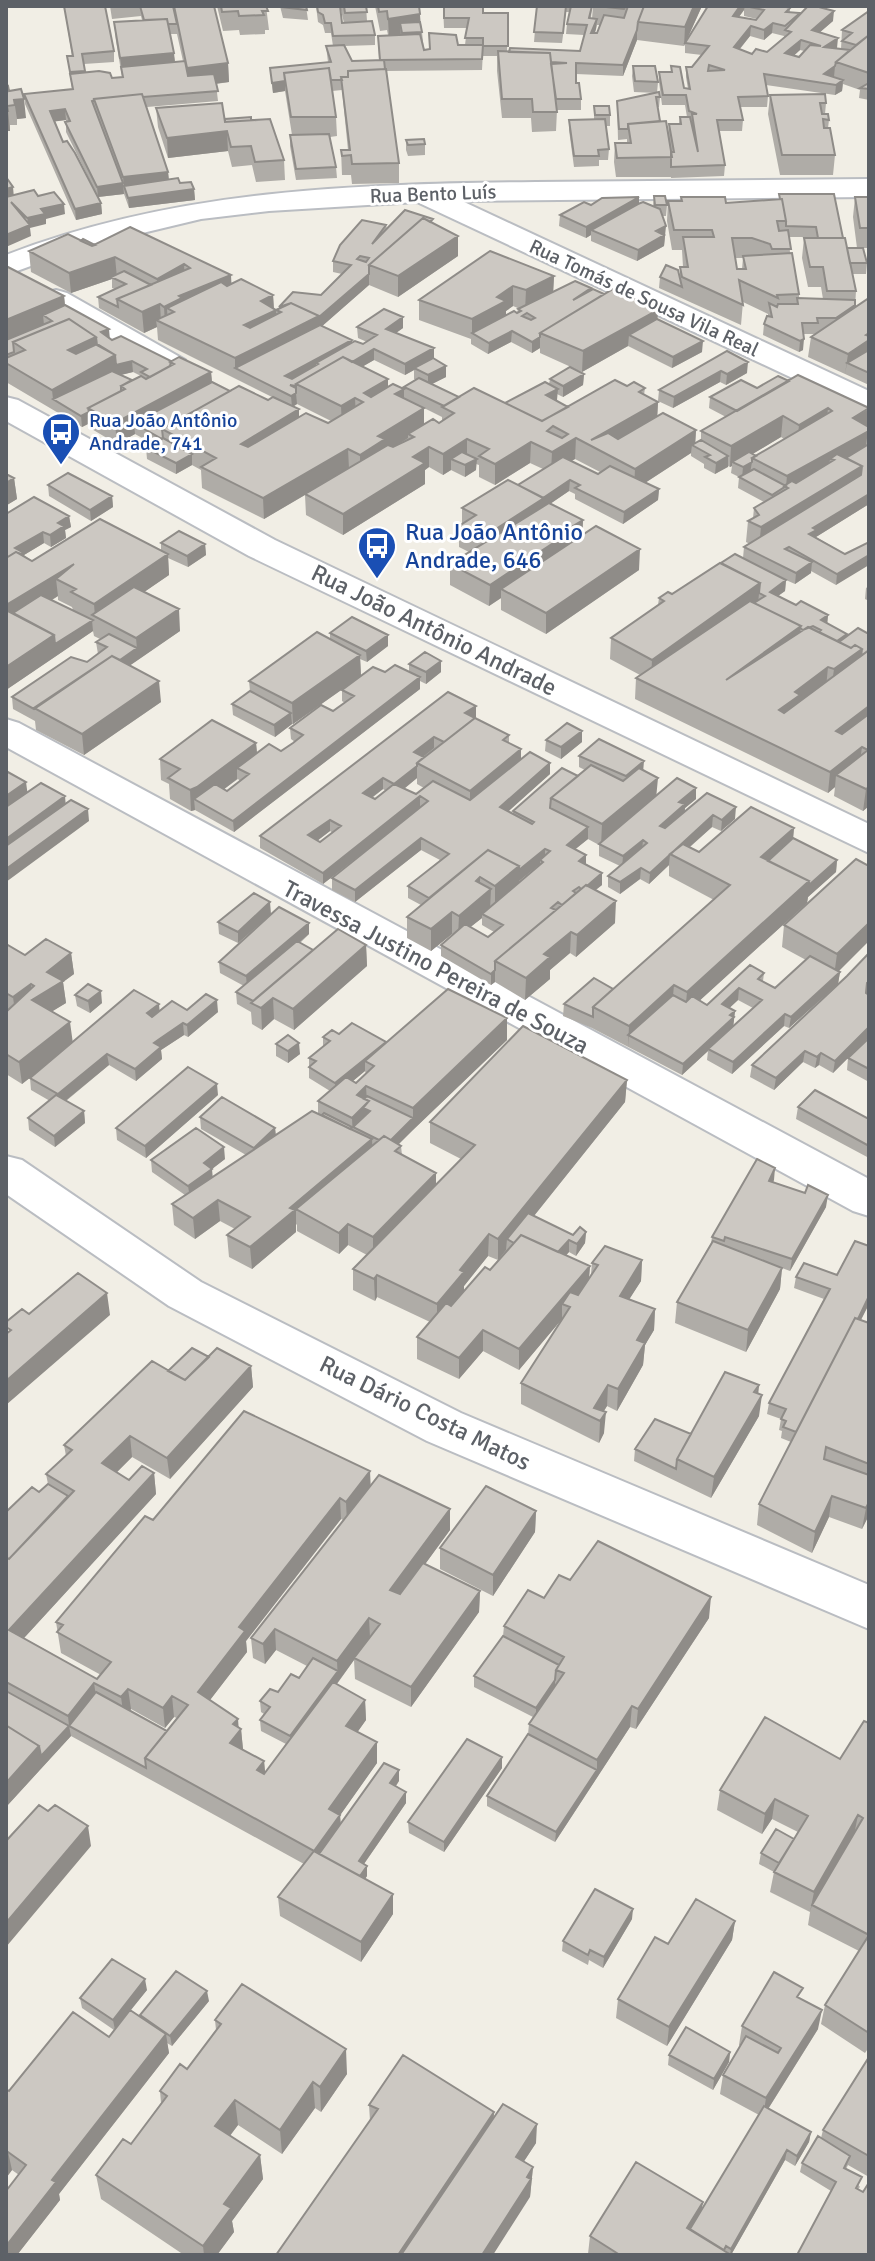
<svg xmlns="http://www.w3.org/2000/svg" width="875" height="2261" font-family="Signika,sans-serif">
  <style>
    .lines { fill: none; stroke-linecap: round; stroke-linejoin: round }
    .minor-casing { stroke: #babdc2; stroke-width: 4 }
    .tertiary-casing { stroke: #babdc2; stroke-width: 4 }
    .minor { fill: #fff; fill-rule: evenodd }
    .tertiary { fill: #fff; fill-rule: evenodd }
    .wall { fill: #afaca7; fill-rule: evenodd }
    .shaded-wall { fill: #8f8c88 }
    .building { fill: #ccc8c2; stroke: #8f8c88; stroke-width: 2; fill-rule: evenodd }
    .labels { text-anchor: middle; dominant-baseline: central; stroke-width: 6; stroke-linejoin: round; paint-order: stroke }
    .far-street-label { font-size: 20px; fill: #5d6167; stroke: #fff }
    .far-transit-label { font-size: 20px; fill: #164399; stroke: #fff; text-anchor: start }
    .transit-label { font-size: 24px; fill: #164399; stroke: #fff; text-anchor: start }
    .street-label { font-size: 24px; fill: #5d6167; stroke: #fff }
  </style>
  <rect width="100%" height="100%" fill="#f1eee5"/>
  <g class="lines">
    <g class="minor-casing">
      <path id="minor" d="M869,179V197L462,201L869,391V414L417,202L269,211L201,219L80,248L6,275V255C177,189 355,184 536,182C647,181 758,180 869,179Z
        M56,290L67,293L185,360L189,367L185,374L173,377L161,374L45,307L40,300L45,293Z
        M6,719L19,723L869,1179V1216L853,1211L6,747Z
        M6,1156L22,1160L201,1282L461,1413L869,1585V1629L427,1441L169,1306L6,1194Z"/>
    </g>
    <g class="tertiary-casing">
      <path id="tertiary" d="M6,397L18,400L275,540L869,824V853L249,556L6,421Z"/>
    </g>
    <use href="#minor" class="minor"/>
    <use href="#tertiary" class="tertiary"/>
  </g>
  <path class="wall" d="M64,6L114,51V62L84,64L85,73L112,78L122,77L116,41L114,22L142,20L141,16L112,19L110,6H214L228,63L229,82L216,84L218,101L147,107L168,172L169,180L194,189L195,200L129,208L124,194L98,197L101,203L102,214L76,220L25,104L24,94L72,89L67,56H72ZM170,34H177L183,61L175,62ZM66,120V132L94,189L63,142L55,121Z
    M217,6H266L269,30H265V34L240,35L239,30L223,31Z
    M280,6H306L308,20L283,18Z
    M316,6H340L342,23H344L340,6H366L367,21L375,35V45L344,46L352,61L379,60L378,36L388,35L387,30L380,31L375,6H419L424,50L429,49V33L458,45H465L467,28H444L443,6L483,13H508L507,52L580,51L584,35L566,34L567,24L570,12H566L562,43L534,42L537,6H592L591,18L592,19L593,6H702L684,46L637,40L623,76L576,74V83L581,99V110H557L556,131L532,132L531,118H502L497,71V56H483V51L482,70L386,71L399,163V183L352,184L351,175H342L341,150H348L342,90L332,91L336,117L337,136L330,137L336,167L337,178L296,180L290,146V135H292L285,91L273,93L270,68L328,62L326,46H333L331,33H325L323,25L318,22ZM597,25H600L597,33H595Z
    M705,6H783L790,8V12L833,21L820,32L837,48L836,49H841L842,30L869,11V100L859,98L860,90L843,84L842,91L835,95L766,85L768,96L767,107H740L743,120L742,131H719L725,165L724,176L671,178V177H616L614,162L615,143H627V139L618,140L617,101L660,97L659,107H658L660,121L668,134L669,124H679L680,117H687L685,105H662L659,82V72H671V66L684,88L688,89L686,77V67H692L702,55L685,53V43L708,6ZM744,10V16L757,19L756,20L739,17ZM772,33L784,36V37L767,52L752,54L740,49L750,36L764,40ZM800,50L804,51L799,57L794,55Z
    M633,66L658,82L657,93L634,92L632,76Z
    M6,87L26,118L17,119V125H10V131H6Z
    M770,95L826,103L825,114L829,120L828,128L835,155L833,175H780L768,114Z
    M594,106L610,115V126H606L609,149L608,160H599V166L574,167L569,130V120L594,119Z
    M156,108L225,119L251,120L284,160L285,180L256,182L252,165L232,167L228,151L168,158L158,127Z
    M406,140L425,144V155L408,156L406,150Z
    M779,194L843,238L847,248L867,263L866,274H852L856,291L855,307L869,298V385L808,357L811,337L815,334H803V350L799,352L763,335L764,324L768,316V314L743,302L741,325L659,288L660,277H680V267H683L682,250H672L667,221L668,201H680L681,197L726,203L779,199ZM789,237H815V238H804L802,258L808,287H821L823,299L799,298V294L790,253ZM735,258H743L742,269H737Z
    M654,196L667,205L666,216H662L665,237L664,246L637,261L591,241V235L586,238L559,226L560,215L639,197V203L653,206Z
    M855,197H869V248H857L853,217Z
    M433,224L458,236V256L398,297L369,285L322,326L352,343L363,344L367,342L358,338L357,327L403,317V328L396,333L434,359L446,377L432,384L459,397L505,403L549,384L550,379L584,374L583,385L563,397L557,394L556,400L568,407L627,386L645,388L644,395L658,402L657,417L696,430L695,444L701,440V431L726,417L709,408L710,397L789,381L869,408L868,425L869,424V504L816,537L845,554L836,585L811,571V573L795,584L786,580L785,591L778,596L796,605L828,615L827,624L847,634L846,637L869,634V806L863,811L834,796L835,787L828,793L635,699L636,678L640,675L610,659L611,638L658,605L659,598L672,594L721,564L743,558L744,547L750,544L746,542L748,521L753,518L754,508L764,502L738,488L739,477L731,473L732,466L730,467L728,466L715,474L704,468V464L691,456V453L645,483L659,489L658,500L623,524L575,499V494L569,491L550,504L583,520L582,535L639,570L546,634L501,610V598L489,606L450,585V564L469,552L459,547V526L462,524V508L518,485L543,469L530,463L495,485L479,477V465L476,464V470L465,477L451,470L443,475L429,467L425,470V484L343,535L306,515L305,495L264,519L202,488L201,470L192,465L176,474L147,459L146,448L153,444L135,434L117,444L90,428V423L82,427L6,382V266L64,296L65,305L112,340L171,361L211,372L212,382L230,391L268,400L272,397L158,340L157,327L144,333L99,308L98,297L115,289L112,288V279L71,293L31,272L29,251L81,241L95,245L130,227L232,283L273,295L274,309L276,310L321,295L342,274L333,272V261L386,225L387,229ZM374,360L405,375L414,370V379L416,380L404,387V389L388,387V379L362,367ZM133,372L141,376L132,380L120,375ZM404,398L442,417V421L439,423L424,425ZM297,404L331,421L328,423L299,417V409L293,407ZM781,437L784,439L756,456L752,454ZM575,459L600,472L598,474L571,461Z
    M554,276L553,292L591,290L657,319L702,352L672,368L628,346L582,372L540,353V348L532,353L511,342L488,354L471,344V339L419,320V300ZM513,306L520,309H518L517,313L506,315V311Z
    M727,351L747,373L726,385L720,382L673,408L658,401L659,390Z
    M6,474L14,478L17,499L7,505L8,513L69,516L71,527L65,530L66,538L51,547L44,543L24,555L32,561L161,551V543L205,544L206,555L188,567L168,558L169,575L144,592L180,631L130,665L161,702L84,755L36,730L35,721L13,709L12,697L87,662L98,654L96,642L100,639L94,636L93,631L6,690ZM58,596V600L72,607L73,610L52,600Z
    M48,485L112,496L113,507L91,521L49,496Z
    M869,586V601L865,599L866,588Z
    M330,633L388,635V646L367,662L360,659L361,676L385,672H409V664L441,672L426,684L420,681V689L234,832L195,810L191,811L170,799L169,784L161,780L160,759L256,743L257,753L281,751L295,742L291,739L290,728L333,711L345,703L342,701V690L347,686L293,724H292L275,737L233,715L232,704L250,691L249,681L330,639ZM238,779L240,781L227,791L224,789Z
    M476,706V717L475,718L509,735V743L521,749V759L550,763V774L508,811L513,814V811L578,776L585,770L579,767V756L643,771L656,796L696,788V799L685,808V811L735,819L721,831L712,827L690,847L699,852L794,828L793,838L837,860L836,872L808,897L807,903L700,1000L707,1005L764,973L763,981L775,988L806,960L782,947L784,925L856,859L838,971L840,972L838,984L789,1028L784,1026L732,1074L707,1060L708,1051L682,1075L592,1028L563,1016L564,1004L613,989L714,900L669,876V865L649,884L640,879L620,894L608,887V876L620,866L599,856V845L588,839L575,849L586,855V864L602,873V885L595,890L615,923L576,957L570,953L550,970V979L525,1000L495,982L491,985L441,956V945L453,935L452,934L431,951L407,938V917L421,905L408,898V886L440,860L421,850L355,902L332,890V878L397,826L323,884L260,848V836ZM417,778V784L424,788L416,794L404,789ZM383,789L386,791L375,799L372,798ZM330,831L333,833L320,842L317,841ZM540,864V866L519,883V881ZM482,918V925L494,932L488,937L470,927ZM738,1000L753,1008L733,1026L735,1011L729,1008Z
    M546,740L582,742L561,759L545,751Z
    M271,914L238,943L219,934L218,922Z
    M309,923V934L300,943L313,950L366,945L367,966L294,1030L274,1019L262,1030L252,1024L251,1012L237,1004L236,992L244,986L220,973L219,962Z
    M6,944L25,955L71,953L74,974L63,982L66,1003L52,1011L73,1042L159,1011L187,1010L218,1012L188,1037L184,1035L161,1050L162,1059L136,1081L109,1065L66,1101L84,1111L85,1123L55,1147L29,1130L28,1118L50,1101L31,1090L30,1078L42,1068L22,1084L6,1074Z
    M869,953V1082L847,1070L848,1058L868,1038L833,1073L819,1065L815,1068L803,1062L774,1090L750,1077L752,1065L847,976Z
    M75,995L102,1003L90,1013L77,1006Z
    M507,1018V1040L398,1144L401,1146L402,1155L436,1184L461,1159L430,1143V1122L627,1080L625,1102L534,1216L573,1235L586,1232L585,1243L576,1256L569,1252L565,1256L590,1266L589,1279L591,1274L592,1263L642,1260L641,1281L629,1299L655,1309L654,1330L645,1345L643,1365L617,1411L607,1406L604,1411V1433L599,1443L521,1404V1383L561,1320L519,1370L483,1351L459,1379L417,1359V1337L430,1322L377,1297L375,1301L353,1290V1269L367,1255L348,1245L339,1254L297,1231V1224L296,1225V1232L252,1269L229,1257L227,1235L235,1229L220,1221L195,1239L174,1225L172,1204L185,1195L152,1172L151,1160L225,1159L212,1169V1177L246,1155L201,1129L200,1117L275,1128L276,1135L318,1114V1101L330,1091L309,1078V1058L323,1046V1037L339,1034L386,1042ZM365,1071L366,1074L356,1083L353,1081ZM506,1250L490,1270L464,1292V1286L488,1256L498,1260Z
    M276,1044L300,1054L288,1063L276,1056Z
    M218,1095L146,1158L117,1140L116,1128Z
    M798,1107L869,1119V1158L796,1119Z
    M774,1180L773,1183L826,1207L790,1271L782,1268L780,1289L746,1352L675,1323L677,1302L711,1243L712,1237Z
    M869,1246V1304L861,1320L869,1323V1515L862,1529L829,1517L812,1553L757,1525L759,1504L791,1442L781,1438L782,1431L779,1430L781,1419L767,1414L769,1403L824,1299L794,1288L796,1277L837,1275Z
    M209,1357L251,1366L253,1387L170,1479L132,1457L117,1472L129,1480L154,1473L156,1494L24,1638L97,1679L101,1675L61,1653L56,1622L153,1520L371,1485L450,1509V1530L425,1564L480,1591L479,1612L411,1707L355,1679L354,1660L337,1684L365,1700L366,1720L357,1732L377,1763L340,1815L341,1824L399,1781L396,1786L406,1792V1803L364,1864L367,1876L365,1879L393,1894V1914L361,1962L280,1916L278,1897L304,1864L71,1736L6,1807V1512L39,1492L48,1484L46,1474L66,1456L64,1445L168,1371ZM341,1519L343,1520L251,1638L253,1658L265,1664L276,1650L307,1666L299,1678L278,1692L260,1701L261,1712L264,1714L260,1720L261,1731L286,1744L265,1773L264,1761L243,1750L241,1729L210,1700L247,1652L246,1641ZM131,1709L165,1728L174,1717L177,1718L167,1731L130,1711Z
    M759,1385L758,1394L759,1416L711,1498L634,1461L635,1449L691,1434Z
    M536,1511L535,1532L493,1596L440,1569V1548Z
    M570,1580L709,1618L636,1729L630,1727L555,1842L487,1806V1796L528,1734L529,1724L533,1717L474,1687V1676L503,1636L504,1626Z
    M869,1719V2047L865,2053L821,2024L825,2005L859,1951L808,1925L810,1912L770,1892L774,1872L759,1864L761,1853L794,1839L798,1832L772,1819L762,1834L717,1810L720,1790L840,1759Z
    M502,1757V1768L444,1852L409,1833L408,1822Z
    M632,1919L603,1968L589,1960L588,1965L562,1951L563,1941Z
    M735,1921L732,1940L667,2046L616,2018L618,1999L668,1944Z
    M147,1990L130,2010L140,2017V2015L209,2001L172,2046L167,2043L169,2053L59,2194L60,2200L17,2255H6V2191L19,2175L12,2170L6,2178V2089L9,2091L109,2037L114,2030L82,2008L80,1998Z
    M801,1999L818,2029L768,2109L811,2132L809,2142L795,2166L785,2160L731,2255H590L588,2254L590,2236L701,2210L759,2115L720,2094L723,2075L740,2046L739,2045L742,2026Z
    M215,2020L347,2074L321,2112L315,2108L282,2154L238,2125L230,2136L260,2155L263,2179L232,2221L234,2232L217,2255H184L101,2199L96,2175L131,2144L161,2103L160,2091L187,2069L216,2030Z
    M730,2052L729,2062L713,2090L668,2065L669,2055Z
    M869,2057V2177L848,2165L846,2169L860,2187L858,2189L869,2255L831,2191L800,2172L802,2163L821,2138L823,2130Z
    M369,2105L494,2112L493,2118L536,2143L524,2161L533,2167L530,2197L370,2121Z"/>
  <path class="shaded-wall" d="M694,6H702L684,46L685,27Z
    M740,6H748H745L744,10L732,26L733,16Z
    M834,11L833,21L811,40L812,30Z
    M420,14V32L400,23L401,36L389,38L388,19Z
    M597,19L596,29L591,43V33Z
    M773,23L772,33L764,40V30Z
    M751,26L750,36L733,57L734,47Z
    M637,30V40L623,76V65Z
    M838,38L837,48L823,58L824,47Z
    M801,40L800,50L785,64V53Z
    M174,53L176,72L123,77L120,58Z
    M228,63L229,82L188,87L187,68Z
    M835,66L834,77L825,83L824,74Z
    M843,80L842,91L835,95L836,85Z
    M285,81V91L273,93L272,83Z
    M24,99L26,118L17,119L14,100Z
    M65,109L66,120L51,122L50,111Z
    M6,111H8L10,131H6Z
    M227,131L228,151L168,158L167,138Z
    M168,172L170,192L124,186L125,197L123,177Z
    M123,183L124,194L98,197L97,187Z
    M13,187L14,198L6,200V189Z
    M194,189L195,200L129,208L128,198Z
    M639,197V208L591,230V235L586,238V227Z
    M101,203L102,214L76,220L75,209Z
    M64,204L65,214L46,219V224L30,228L31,236L6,247V235L28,226L27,218L41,209Z
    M666,226L664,246L637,261L638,250L656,231Z
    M458,236V256L398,297V276Z
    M115,257L117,278L111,277L112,279L71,293L69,273Z
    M184,264L185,284L158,291L157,279Z
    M369,274V285L320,328L235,368V358Z
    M231,275L232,295L174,312L167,308L168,326L165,324L164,307L179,296Z
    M554,276L553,296L525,311L526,290Z
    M513,286V306L506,311V321L472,333V319L497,297Z
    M273,295L274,311L276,310L277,330L245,346L244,325L261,301Z
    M64,296L66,316L43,315L44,325L6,341V320Z
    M160,304L161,322L156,320L157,327L144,333L142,312Z
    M658,310L657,330L629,335L628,346L582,372L583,351Z
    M403,317V328L386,340V329Z
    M109,329L110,340L101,332Z
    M512,331L511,342L488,354L489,343Z
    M869,333V359L847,363L845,374L848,354Z
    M96,337L98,354L70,370L68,350Z
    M540,337V348L532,353V342Z
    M804,339L803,350L799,352L800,341Z
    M352,340V351L318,364L316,363V370L285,387V376Z
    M703,341L702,352L672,368L673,357Z
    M434,348V359L405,375V364Z
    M374,349V360L316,393L307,387Z
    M115,355L132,361L133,372L117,376L53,399L52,390Z
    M748,362L747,373L726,385L727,374Z
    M446,366V377L428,386V375Z
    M721,371L720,382L673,408L674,397Z
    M211,372L213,393L134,423L135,434L117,444L115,423Z
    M584,374L583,385L563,397V386Z
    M388,379V400L364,414V393Z
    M404,389V409L395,394Z
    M558,389L557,400L546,406V395Z
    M296,393L297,404L292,407L291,396Z
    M355,398L356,419L342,427L341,406Z
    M658,402L657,422L604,453L591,440Z
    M424,408V429L408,434V438L386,452L360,475V455L378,436Z
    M828,408L826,429L797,445L799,425Z
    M299,409V430L242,464L241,444Z
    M869,409V414L867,429L853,418Z
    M89,412L90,423L82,427L81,416Z
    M783,416L781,437L736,464L732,462V466L730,467L731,446Z
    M696,430L695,447L692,445L691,453L634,490L635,469Z
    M868,431L865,452L833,470L834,460L830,459L828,473L788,488L786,486L787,476Z
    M576,438L575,459L551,473L552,452Z
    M467,439V460L451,459V470L443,475V454Z
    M531,442L530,463L495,485V464Z
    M429,447V467L425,470V484L343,535V514L413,457Z
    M348,449L349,469L264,519L263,498Z
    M192,454V465L176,474V463Z
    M728,456V467L715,474L716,463Z
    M477,459L476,470L465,477V465Z
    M752,462L750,473L742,478L743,467Z
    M862,466L860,486L759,548L761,527Z
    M14,478L17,499L7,505L9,519L6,521V483Z
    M570,480L569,491L544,508L482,559V538Z
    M659,489L658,500L623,524L624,512Z
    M869,494V504L816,537L815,541L809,534L813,528Z
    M112,496L113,507L91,521L90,510Z
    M69,516L71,527L65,530L66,538L51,547L50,535L58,523Z
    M583,520L582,541L501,589V598L489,606L490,585Z
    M43,532L44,543L24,555L25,564L15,548Z
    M205,544L206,555L188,567L187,556Z
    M640,549L639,570L546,634V613Z
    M168,554L169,575L102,621L95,617L94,604Z
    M869,555V565L836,585L837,574Z
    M812,562L811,573L795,584L796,573Z
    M74,564L56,579L58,596L14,623L6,619V605Z
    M786,580L785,591L768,603L770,592Z
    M760,583L758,604L651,681L652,660Z
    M179,609L180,631L138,660L136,638Z
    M828,615L827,626L821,620Z
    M92,620L93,631L6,690V667L54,635Z
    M801,626L798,647L726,680Z
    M388,635V646L367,662L366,651Z
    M137,648L138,660L53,718L42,713Z
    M862,649L860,658L831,691L834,669Z
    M360,655L361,676L293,724L292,703Z
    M441,661V672L426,684V672Z
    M828,667L826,688L777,732L779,710L795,692Z
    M420,677V689L234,832L233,821Z
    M159,681L161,702L84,755L82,734Z
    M476,706V717L465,725V713Z
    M869,706V726L833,753L836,731Z
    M291,713L292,724L275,737L274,725Z
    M582,731V742L561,759V747Z
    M434,737V748L414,764V752Z
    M256,743L258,764L237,768V779L204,805L194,799L195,810L191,811L190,790Z
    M862,747L859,768L836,775L835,787L828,793L830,772Z
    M521,749V770L470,812V791Z
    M644,761L643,773L626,788V776Z
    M550,763V774L500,819V807Z
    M417,766V778L395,796L394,784Z
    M383,778V789L363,804V793Z
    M658,778L656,799L601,846L602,824Z
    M26,782L29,804L6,820V796Z
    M869,787V806L863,811L866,789Z
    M696,788V799L685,808L684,816L659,837L660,826L679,802Z
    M65,796L66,808L6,852V839Z
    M420,796V808L323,884V873Z
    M736,807L735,819L721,831L722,820Z
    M88,809L89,821L6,882V869Z
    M713,815L712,827L677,858L670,854L669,865L649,884L650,873Z
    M330,820V831L309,847L308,835Z
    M588,827V839L567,856V845Z
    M794,828L792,850L768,871L761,857Z
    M421,838V850L355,902V890Z
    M643,840L642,851L622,868L623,856Z
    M545,849V860H540V864L519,881L518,887L495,907V886L519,866Z
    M586,855V866L579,861Z
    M837,860L836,872L808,897L807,903L685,1014L687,992L809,881Z
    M641,868L640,879L620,894V882Z
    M602,873V885L582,901L583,890Z
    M480,877V898L491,889L490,910L482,914V918L458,937L459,916L476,881Z
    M616,901L615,923L576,957L577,935Z
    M270,902L271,914L238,943V932Z
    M452,912V934L431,951V929Z
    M309,923V934L247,987L246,976Z
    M869,923V941L834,976L837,954Z
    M571,932L570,953L550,970V979L525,1000L526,978L544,954Z
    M366,945L367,966L294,1030L293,1009Z
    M71,953L74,974L63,982L66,1003L35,1022L16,1019L13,997L31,984L33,1000L47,972Z
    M495,970V982L491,985V974Z
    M840,972L838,984L789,1028L791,1017Z
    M674,985L672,1007L628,1035V1047L629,1026Z
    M739,988L738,1000L721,1016L722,1004Z
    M101,991L102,1003L90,1013L88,1001Z
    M6,993L9,1015L6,1017Z
    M273,998L274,1019L262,1030L261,1006Z
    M217,1000L218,1012L188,1037L187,1025Z
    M159,1004L160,1015L148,1025L147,1013Z
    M735,1011L733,1029L708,1049V1051L682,1075L683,1064Z
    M785,1014L784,1026L732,1074L733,1062Z
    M507,1018V1040L413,1130V1108Z
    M70,1022L73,1044L22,1084L19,1062Z
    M183,1023L184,1035L161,1050L162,1059L136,1081L135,1069L154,1043Z
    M869,1027L868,1038L833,1073L835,1061Z
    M386,1042L365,1061V1071L336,1095L335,1083Z
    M299,1043L300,1054L288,1063V1051Z
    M805,1051L803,1062L774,1090L776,1078Z
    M821,1053L819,1065L815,1068L817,1057Z
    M107,1054L109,1065L59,1106L58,1094Z
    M627,1080L625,1102L513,1242L507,1239L506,1250L498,1260V1239Z
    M217,1084L218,1095L146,1158L145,1146Z
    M366,1086L367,1104L369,1101L370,1123L353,1127V1139L352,1118L357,1095Z
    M84,1111L85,1123L55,1147L54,1136Z
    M413,1118V1130L388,1155L387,1144Z
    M275,1128L276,1140L255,1160L254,1148Z
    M372,1139L373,1161L296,1209V1232L252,1269L250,1247L290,1208Z
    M224,1147L225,1159L212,1169L213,1180L190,1198L188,1186L204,1163Z
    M775,1168L774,1180L768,1193L769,1181Z
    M436,1173V1194L373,1258V1237Z
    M828,1195L826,1207L790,1271L792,1259Z
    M218,1200L220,1221L195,1239L193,1218Z
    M348,1224V1245L339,1254V1233Z
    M586,1232L585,1243L576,1256L577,1244Z
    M489,1234L488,1256L464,1286V1293L437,1326V1304L460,1270Z
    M569,1240V1252L551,1272V1261Z
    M642,1260L641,1281L618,1317L620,1296Z
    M590,1266L588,1288L570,1307L562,1304V1319L519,1370V1349Z
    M782,1268L780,1289L746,1352L748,1330Z
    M377,1275V1297L375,1301L374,1279Z
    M107,1293L110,1315L6,1405V1381Z
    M869,1296V1304L797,1444Z
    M655,1309L654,1330L645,1345L643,1365L617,1411L618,1389L637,1340Z
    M483,1330V1351L459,1379V1358Z
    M251,1366L253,1387L170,1479L167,1458Z
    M608,1385L607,1406L598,1420L594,1408Z
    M759,1385L757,1404L762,1395L759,1416L711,1498L714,1477Z
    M606,1412L604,1433L599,1443L600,1421Z
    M130,1436L132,1457L105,1484L102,1463Z
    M370,1471L371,1492L347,1523L346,1502Z
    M154,1473L156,1494L13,1650L9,1630Z
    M832,1496L829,1517L812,1553L815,1532Z
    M340,1498L341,1519L246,1641L247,1652L200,1713L198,1692L239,1627Z
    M869,1502V1515L862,1529L866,1508Z
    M450,1509V1530L391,1611L390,1590Z
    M536,1511L535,1532L493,1596V1575Z
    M480,1591L479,1612L411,1707V1687Z
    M711,1597L709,1618L636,1729L638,1709Z
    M369,1618L370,1638L338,1682L337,1661Z
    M275,1629L276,1650L265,1664L263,1644Z
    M338,1671V1682L291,1747L290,1736Z
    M555,1680V1690L536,1718V1708Z
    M94,1683L97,1703L69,1726L68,1716Z
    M128,1689L131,1709L124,1718L121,1697Z
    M172,1696L174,1717L165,1728L163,1708Z
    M365,1700L366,1720L347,1747L346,1726Z
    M632,1706L630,1727L555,1842L556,1832L597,1770V1760Z
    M238,1719L239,1732L241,1729L243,1749L232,1763L230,1743L233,1724Z
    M69,1726L71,1736L6,1807V1783L39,1746Z
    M377,1742V1763L334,1824L340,1815L341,1835L321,1864L314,1851L329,1809Z
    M502,1757V1768L444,1852V1842Z
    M264,1761L266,1781L257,1770Z
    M399,1770V1781L390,1794V1783Z
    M406,1792V1803L359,1871V1861Z
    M775,1799L772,1819L762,1834L765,1814Z
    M858,1815L854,1835L812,1905L810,1912L814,1892Z
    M88,1826L91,1846L6,1947V1923Z
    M367,1866V1876L355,1893V1883Z
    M393,1894V1914L361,1962V1942Z
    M633,1909L632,1919L603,1968L604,1957Z
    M735,1921L732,1940L667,2046L669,2027Z
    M145,1979L147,1990L115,2030L113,2020Z
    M207,1991L209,2001L172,2046L170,2036Z
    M822,2010L818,2029L763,2117L766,2098Z
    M166,2034L169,2053L59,2194L60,2200L17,2255H8L6,2246L52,2180Z
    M346,2049L347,2074L321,2112L320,2087Z
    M730,2052L729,2062L713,2090L714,2079Z
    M313,2082L315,2108L282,2154L280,2130Z
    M235,2100L238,2125L218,2151L215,2126Z
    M494,2112L493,2137L414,2255H398Z
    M537,2124L536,2143L515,2175L516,2157Z
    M811,2132L809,2142L795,2166L797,2156Z
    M787,2150L785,2160L731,2255H730L731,2249Z
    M8,2152L12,2170L6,2178V2154Z
    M260,2155L263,2179L232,2221L234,2232L217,2255H204L203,2246L224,2204Z
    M533,2167L530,2197L493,2255H482Z
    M703,2202L700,2220L689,2238L687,2228Z"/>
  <path class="building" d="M64,6H105L114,51L82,54L85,71L70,72L67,56H73Z
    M140,6H173L177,24H168L167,19L144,20Z
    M174,6H214L228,63L187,68Z
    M221,6H266L268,11H262L264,15L239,16L238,11L222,12Z
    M282,6H306L307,10L282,7Z
    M317,6H340L342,23L372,21L375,35L333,36L331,23H325L323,15L318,12Z
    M344,6H366L367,12L345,13Z
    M378,6H419L420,14L388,19L387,11L379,12Z
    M444,6H483V13H508V46H483V38H465L469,18H444Z
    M537,6H566L563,33L534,32Z
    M571,6H592L589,18L597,19L591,33H597L604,15L624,18L628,6H644L638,22L637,30L623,65L576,63V83H579L581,99H556L551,64L567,63L551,62L550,53L509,52L510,48L580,51L587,25L567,24Z
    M597,6H626L624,9Z
    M644,6H694L685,27L638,22Z
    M708,6H740L733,16L756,20L764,10L745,6H783L790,8L786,12L800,13L785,26L773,23L764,30L751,26L734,47L752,54L756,49L767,52L791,32L785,30L808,6H815L834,11L812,30L838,38L824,47L850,50L836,62L835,66L824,74L843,80L836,85L764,74L768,96L738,97L743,120H717L725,165L671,167V152H674L669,124H681L680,117H690L698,152L692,114H697L689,111L686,95H663L659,72H672L671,66L680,67L684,88L690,89L686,67H692L709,46L685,43ZM801,40L821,46L810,45L799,57L785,53ZM709,65L725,70L708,71Z
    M869,11V35L856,45L842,41L852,33L842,30Z
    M167,19L174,53L120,58L114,22Z
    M420,22L422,32L402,33L400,23Z
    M429,33L456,35L458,45H483L482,59L380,60L378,36L420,34L424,50L430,49Z
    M869,35V73L836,62Z
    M344,45L352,61L384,60L385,69L348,71V77H341L342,80H331L329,68L284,73L285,81L272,83L270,68L331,62L326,46Z
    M498,51L550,53L557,112H533L532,99H502Z
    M185,61L188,76L214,74L218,91L143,97L142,94L94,99V100L92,101L123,183L97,187L65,122L70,121L65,109L50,111L63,142L67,141L75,153L101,203L75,209L24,94L73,89L70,74L99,71L110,73L112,78L123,77L121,67Z
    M633,66H655L658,82L635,81Z
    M329,68L336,117H291L284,73Z
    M386,69L399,163L352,164L351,155L342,156L341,150H350L341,77H348V71Z
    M869,83V89L860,88Z
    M8,86L9,91L21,89L24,99L14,100L15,105L7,106L8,111H6V87Z
    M659,92L660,97H656L660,121L628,124V129H619L617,101Z
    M142,94L168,172L123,177L94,99Z
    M825,94L826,103H820L822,114H828L829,120L823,119L824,128H830L835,155H782L770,95Z
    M222,103L225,122L270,119L284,160L255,162L251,146L231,147L227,131L167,138L156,108Z
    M594,106H609L610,115H595Z
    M251,117V120H258L225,122V119Z
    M605,119L609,149L598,150L599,156H574L569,120Z
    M666,121L672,157L617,158L615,143H631L628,124Z
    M329,134L336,167L296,169L290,135Z
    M424,139L425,144L408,145L406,140Z
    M6,177L13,187L6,189Z
    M178,178L180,183L191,182L194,189L128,198L124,186Z
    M34,190L38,196L54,192L64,204L41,209L45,214L27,218L11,202L30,225L6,235V197Z
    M779,194H834L843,238H818L816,227L786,226V221L782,199H780Z
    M654,196H665L667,205H655Z
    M639,197L586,227L560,215L584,202L591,205L602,198Z
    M681,197H725L726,203L782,199L786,221H777L779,231L788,230L791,249H772L770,244L752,238H732L737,269H746L743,256L792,253L799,294L777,295L778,298L739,280L743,305L682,277L680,267H688L683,237H714L712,230H674L668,201H682Z
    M855,197H869V228H860Z
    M643,202L660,209L666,226L656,231L664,235L638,250L591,230L638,204Z
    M405,210L433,219L430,222L423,218L369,265V274L319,317V316L291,303L279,307L293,292L321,295L351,265L333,261L340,245L362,220L386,225L372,244ZM360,256L369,258L366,262L357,259Z
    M423,218L458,236L398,276L369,265Z
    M130,227L231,275L179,296L182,298L164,307L160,304L142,312L117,299L190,268L184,264L157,279L115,257L69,273L29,251L68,234L92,246Z
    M804,238H845L856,291H827L823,267H810Z
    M83,239L95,245L92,246L81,241Z
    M847,248H863L867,263H850Z
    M490,251L554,276L526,290L513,286L497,297L506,301L472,319L419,300Z
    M666,265L678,270L682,287L660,277Z
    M6,266L64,296L6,320Z
    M124,271L151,285L117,299L118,307L98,297L126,284L111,277Z
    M241,279L273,295L261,301L276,310L291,303L319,316L235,358L156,320L174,312L167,308L221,282L227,286ZM276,310L281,312L250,328L244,325Z
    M575,281L591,288L573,300L593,289L604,294L540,333V337L532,342L512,331L489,343L472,333L514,311L517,313L521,311L518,309ZM527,313L535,318L531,320L522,316Z
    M613,289L658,310L583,351L540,333Z
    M797,298L855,300V305L836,318H817L818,323H802L804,339L800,341L764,324L767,316L772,317L769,303L777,307L778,304H798Z
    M869,298V333L866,335L869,336V340L848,354L811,337Z
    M65,305L109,329L101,332L112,340L121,336L171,361L170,366L150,377L141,372L147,369L132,361L116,365L115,355L97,345L96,337L69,319L13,342L14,352L6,355V340L52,321L43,315Z
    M384,309L403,317L386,329L434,348L405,364L374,349L352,362L343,357L296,384V386L290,385L296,388V393L291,396L235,368L320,325L352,340L285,376L292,379L318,364L316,363L355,341L363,344L377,335L357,327Z
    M69,319L96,337L68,350L76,354L97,344L115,355L52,390L6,363V358L25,350L13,342Z
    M657,319L703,341L673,357L629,335Z
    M869,350V373L847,363Z
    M727,351L748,362L727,374L721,371L674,397L659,390Z
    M179,357L211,372L115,423L88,408L125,389L121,386L141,376L146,379L174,364L170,362Z
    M343,357L388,379L364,393L371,397L393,384L404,389L395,394L424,408L378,436L385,439L360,455L348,449L263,498L201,467L216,458L162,429L239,386L268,400L273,397L299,409L241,444L248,447L306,413L328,423L363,402L355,398L341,406L296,384Z
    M433,358L446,366L428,375L414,368Z
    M570,367L584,374L563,386L550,379Z
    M112,371L132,380L121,386V391L88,408L89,412L81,416L53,399Z
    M798,375L869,408L853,418L867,426L869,424V431L787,476L752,458L832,411L828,408L799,425L783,416L731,446L701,431Z
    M778,376L789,381L737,411L710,397L741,380L757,388Z
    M419,378L459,397L444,406L404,387Z
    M615,380L627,386L634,382L645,388L639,392L658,402L591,440L608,433L618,439L663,413L696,430L635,469L576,438L552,452L531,442L495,464L479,456L489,449L467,439L443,454L429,447L413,457L425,463L343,514L305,494L388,445L393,447L414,437L408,434L433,419L439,423L454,413L442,407L474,388L542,421ZM553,426L568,434L562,438L547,431Z
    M212,382L230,391L162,429L163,438L162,439L134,423Z
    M545,382L558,389L546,395L568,407L542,421L505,403Z
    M163,438L192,454L176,463L146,448Z
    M701,440L728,456L716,463L705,457L710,455L692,445Z
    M869,444V494L813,528L817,530L809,534L845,554L869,542V555L837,574L789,547L785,549L812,562L796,573L744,547L861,475L862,466L846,458Z
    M462,452L477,459L465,465L451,459Z
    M749,452L756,456L752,458V462L743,467L732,462Z
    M837,454L862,466L761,527L748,521L759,515L754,508L788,488L784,486L792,481L796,483L834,460L830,459Z
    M563,457L598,474L610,466L659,489L624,512L575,488L580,485L570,480L543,498L518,485Z
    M754,469L786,486L772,495L739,477Z
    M68,473L112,496L90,510L48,485Z
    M6,474L14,478L6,483Z
    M508,480L544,498L482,538L459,526L476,515L462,508Z
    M34,497L69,516L58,523L64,526L50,535L43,532L15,548L24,553L21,554L16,552L6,558V514Z
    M549,503L583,520L573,526L576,528L490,585L450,564Z
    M100,519L168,554L94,604L71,592L76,589L56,579L74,564L6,605V558L16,552L32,561Z
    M596,526L640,549L546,613L501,589Z
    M179,531L205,544L187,556L161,543Z
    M735,554L786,580L770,592L796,605L801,601L828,615L821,620L847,634L837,641L819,632L821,630L813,626L803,630L800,628L801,626L754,603L765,596L759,593L760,583L721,563Z
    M720,563L760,583L652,660L611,638L664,601L659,598L668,592L672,594Z
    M134,587L179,609L136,638L92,615Z
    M41,595L93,620L55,644L54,635L13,613Z
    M750,601L801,626L726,680L808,627L851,648L855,645L862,649L834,669L828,667L795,692L800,695L779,710L784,713L869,650V706L836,731L842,734L869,714V787L866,789L836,775L868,750L862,747L830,772L636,678Z
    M6,610L54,635L6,667Z
    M352,617L388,635L366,651L330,633Z
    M858,628L869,634V650L861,656L862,649L855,645L851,648L839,642Z
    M317,632L360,655L292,703L249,681Z
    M109,634L137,648L120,660L112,656L34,709L12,697L71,657L87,662L107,647L96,642Z
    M425,652L441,661L426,672L409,664Z
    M112,656L159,681L82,734L34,708Z
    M395,665L420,677L233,821L194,799L215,784L227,791L249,774L237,768L269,744L281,751L293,743L303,735L290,728L321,705L333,711L354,696L342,690L373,667L385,672Z
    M250,691L291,713L274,725L232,704Z
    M448,692L476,706L465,713L477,719L475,718L444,742L434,737L414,752L424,757L417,763V766L394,784L416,794L433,781L470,800L530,752L550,763L500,807L532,824L534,822L513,811L562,768L578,776L551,798L550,808L588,827L567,845L586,855L579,861L602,873L587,886L586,885L581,889L579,887L573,891L576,893L562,905L558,902L551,908L556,910L495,961V970L491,974L441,945L465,924L488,937L503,925L482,914L543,862L540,860L550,851L545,849L519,870V866L488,850L429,898L408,886L449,854L421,838L355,890L332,878L428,801L420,796L323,873L260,836ZM383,778L394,784L375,799L363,793ZM330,820L341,826L320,842L308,835Z
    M475,718L509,735L503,740L521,749L470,791L417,763Z
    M212,720L256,743L197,787L190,790L168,778L180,769L160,759Z
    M567,723L582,731L561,747L546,740Z
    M599,739L644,761L626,776L579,756Z
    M591,765L623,781L639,768L658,778L602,824L551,798Z
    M6,771L26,782L6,796Z
    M677,778L696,788L679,802L685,804L660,826L665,828L707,793L736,807L722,820L713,815L650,873L641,868L620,882L608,876L647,843L643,840L623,856L599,844Z
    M41,783L65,796L6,839V807Z
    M71,800L88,809L6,869V846Z
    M751,807L794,828L761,857L809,881L687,992L674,985L629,1026L593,1007L730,885L670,854L683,844L699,852Z
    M793,838L837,860L809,885V881L768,861Z
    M488,850L519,866L495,886L480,877L476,881L491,889L459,916L452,912L431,929L407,917Z
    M856,859L869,866V923L837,954L784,925Z
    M586,885L616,901L577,935L571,932L544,954L550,957L526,978L495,961Z
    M254,893L270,902L238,932L218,922Z
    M279,907L309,923L246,976L219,962Z
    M338,929L366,945L293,1009L273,998L261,1008L251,1003Z
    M46,939L71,953L47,972L63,981L32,1000L70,1022L19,1062L6,1054V1012L34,986L31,984L13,997L6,993V944L25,955Z
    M297,941L313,950L253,1001L236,992Z
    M869,953V982L867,983L866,993L869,995V1027L835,1061L821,1053L817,1057L805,1051L776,1078L752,1065L847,976Z
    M810,956L840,972L791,1017L785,1014L733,1062L708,1049L762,1000L739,988L722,1004L735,1011L730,1015L734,1017L683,1064L628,1035L673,995L686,1002L692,996L707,1005L750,965L764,973L758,979L775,988Z
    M594,978L613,989L593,1007V1017L564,1004Z
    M88,984L101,991L88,1001L75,995Z
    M448,989L507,1018L413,1108L366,1086L357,1095L369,1101L352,1118L318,1101L346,1077L356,1083L374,1066L365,1061Z
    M134,990L159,1004L147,1013L152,1017L172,1001L187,1010L206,994L217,1000L187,1025L183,1023L158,1040L154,1043L161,1047L135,1069L107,1054L58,1094L30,1078Z
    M352,1023L386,1042L335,1083L309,1067L316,1061L309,1058L330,1041L323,1037L332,1030L339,1034Z
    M523,1026L627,1080L498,1239L489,1234L460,1270L464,1272L437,1304L377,1275L374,1279L353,1269L475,1145L430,1122Z
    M288,1035L299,1043L288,1051L276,1044Z
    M869,1038V1069L848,1058Z
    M188,1067L217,1084L145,1146L116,1128Z
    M815,1090L869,1119V1146L798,1107Z
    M56,1095L84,1111L54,1136L28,1118Z
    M367,1096L413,1118L391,1140L384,1136L379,1140L353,1127L370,1111L363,1108L369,1101L364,1099Z
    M222,1097L275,1128L254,1148L200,1117Z
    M312,1111L372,1139L290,1208L295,1210L250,1247L227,1235L250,1217L218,1200L193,1218L172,1204Z
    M324,1113L352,1127L350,1129L322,1115Z
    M196,1128L224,1147L204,1163L212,1169L188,1186L151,1160Z
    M384,1136L401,1146L395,1151L436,1173L373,1237L348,1224L339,1233L296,1209Z
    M757,1159L775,1168L769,1181L805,1193L808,1185L828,1195L792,1259L725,1237L724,1241L712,1237Z
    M528,1213L573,1235L580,1227L586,1232L577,1244L569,1240L558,1252L521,1235L514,1243L507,1239Z
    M521,1235L590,1266L519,1349L483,1330L459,1358L417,1337L446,1303L451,1306L485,1267L490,1270Z
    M713,1241L782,1268L748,1330L677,1302Z
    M855,1241L869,1246V1296L858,1319L855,1318L796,1432L783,1427L786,1421L781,1419L786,1409L769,1403L830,1289L796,1277L804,1263L837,1275Z
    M605,1246L642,1260L620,1296L655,1309L637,1340L645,1343L618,1389L608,1385L594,1408L606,1412L600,1421L521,1383L570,1307L562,1304L570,1292L578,1295L598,1265L592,1263Z
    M78,1273L107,1293L6,1381V1334L11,1330L6,1327V1322L22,1309L29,1314Z
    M855,1318L869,1323V1464L826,1447L824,1459L869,1475V1502L866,1508L832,1496L815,1532L759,1504Z
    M192,1348L209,1357L185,1380L168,1371Z
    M217,1348L251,1366L167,1458L130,1436L102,1463L129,1480L142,1466L154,1473L9,1630L97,1679L111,1662L57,1632L63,1625L56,1622L145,1516L153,1520L244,1411L370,1471L346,1502L340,1498L239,1627L245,1631L198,1692L238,1719L233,1724L241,1729L230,1743L264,1761L257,1770L264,1774L333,1682L365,1700L346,1726L377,1742L329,1809L340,1815L314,1851L145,1758L188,1705L172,1696L163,1708L128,1689L121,1697L94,1683L68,1716L6,1682V1557L9,1559L74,1491L46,1474L72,1450L64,1445L152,1361L185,1380Z
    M725,1372L759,1385L754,1392L762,1395L714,1477L677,1459Z
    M655,1419L691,1434L677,1459L676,1469L635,1449Z
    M379,1475L450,1509L390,1590L400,1594L423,1563L480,1591L411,1687L354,1658L380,1624L369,1618L337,1661L275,1629L263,1644L251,1638Z
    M48,1484L68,1496L9,1559L6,1557V1512L32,1487L39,1492Z
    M486,1486L536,1511L493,1575L440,1548Z
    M598,1541L711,1597L638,1709L632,1706L597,1760L529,1724L564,1673L556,1670L564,1657L504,1626L528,1590L544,1598L559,1575L570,1580Z
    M503,1636L559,1665L556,1670L555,1680L536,1708L474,1676Z
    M313,1658L338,1671L290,1736L260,1720L270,1707L260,1701L270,1689L278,1692L291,1674L299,1678Z
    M6,1691L69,1726L41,1756L39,1746L7,1726L6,1728Z
    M96,1692L167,1731L145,1758L146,1768L69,1726Z
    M765,1717L840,1759L864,1721L869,1723V1935L812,1905L863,1818L858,1815L814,1892L774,1872L808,1816L775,1799L765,1814L720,1790Z
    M7,1726L39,1746L6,1783V1728Z
    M528,1734L597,1770L556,1832L487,1796Z
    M467,1739L502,1757L444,1842L408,1822Z
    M384,1763L399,1770L390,1783L406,1792L359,1861L367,1866L360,1876L319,1854Z
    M39,1805L48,1811L55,1805L88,1826L6,1923V1841Z
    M776,1829L794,1839L779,1863L761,1853Z
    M314,1851L393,1894L361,1942L278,1897Z
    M595,1889L633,1909L604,1957L590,1950L588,1955L563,1941Z
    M696,1899L735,1921L669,2027L618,1999L655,1937L668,1944Z
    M869,1935V2033L825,2005Z
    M112,1959L145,1979L113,2020L80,1998Z
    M176,1971L207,1991L170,2036L140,2015Z
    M774,1972L803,1988L797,1997L822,2010L766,2098L723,2075L746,2036L778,2053L781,2048L742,2026Z
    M242,1984L346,2049L320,2087L313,2082L280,2130L235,2100L215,2126L260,2155L224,2204L231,2208L203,2246L96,2175L123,2139L131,2144L167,2096L160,2091L180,2064L187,2069L221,2024L215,2020Z
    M130,2010L166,2034L52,2180L56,2182L6,2246V2191L26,2165L8,2152L6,2154V2089L9,2091L73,2012L109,2037Z
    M686,2027L730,2052L714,2079L669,2055Z
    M403,2055L494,2112L398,2255H276L378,2109L369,2105Z
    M869,2057V2156L823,2130Z
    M503,2104L537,2124L516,2157L533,2167L527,2177L531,2179L482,2255H401Z
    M764,2106L811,2132L797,2156L787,2150L731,2249L726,2246L724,2250L690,2229Z
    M818,2136L850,2156L844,2168L862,2177L856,2188L863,2192L868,2184L869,2185V2255H797L836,2182L802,2163Z
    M636,2162L703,2202L687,2228L731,2255H620L590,2236Z"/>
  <defs>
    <g id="bus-pin" transform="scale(2)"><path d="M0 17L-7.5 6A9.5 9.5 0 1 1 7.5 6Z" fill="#1a4fb4" stroke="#fff"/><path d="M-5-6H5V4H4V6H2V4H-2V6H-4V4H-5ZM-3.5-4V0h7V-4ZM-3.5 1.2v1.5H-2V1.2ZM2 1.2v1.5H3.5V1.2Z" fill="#fff"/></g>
  </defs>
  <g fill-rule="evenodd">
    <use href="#bus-pin" x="61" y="432"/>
    <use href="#bus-pin" x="377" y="546"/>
  </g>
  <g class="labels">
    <g class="far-street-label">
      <text transform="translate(433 194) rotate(-2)">Rua Bento Luís</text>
      <text transform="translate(644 298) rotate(25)">Rua Tomás de Sousa Vila Real</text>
    </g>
    <g class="far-transit-label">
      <text x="89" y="420">Rua João Antônio<tspan x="89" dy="23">Andrade, 741</tspan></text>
    </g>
    <g class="transit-label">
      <text x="405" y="532">Rua João Antônio<tspan x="405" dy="28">Andrade, 646</tspan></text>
    </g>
    <g class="street-label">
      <text transform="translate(434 630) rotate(26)">Rua João Antônio Andrade</text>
      <text transform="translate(436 967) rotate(28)">Travessa Justino Pereira de Souza</text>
      <text transform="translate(425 1413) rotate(26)">Rua Dário Costa Matos</text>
    </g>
  </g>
  <rect width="875" height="2261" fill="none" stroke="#5d6167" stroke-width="16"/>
</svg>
